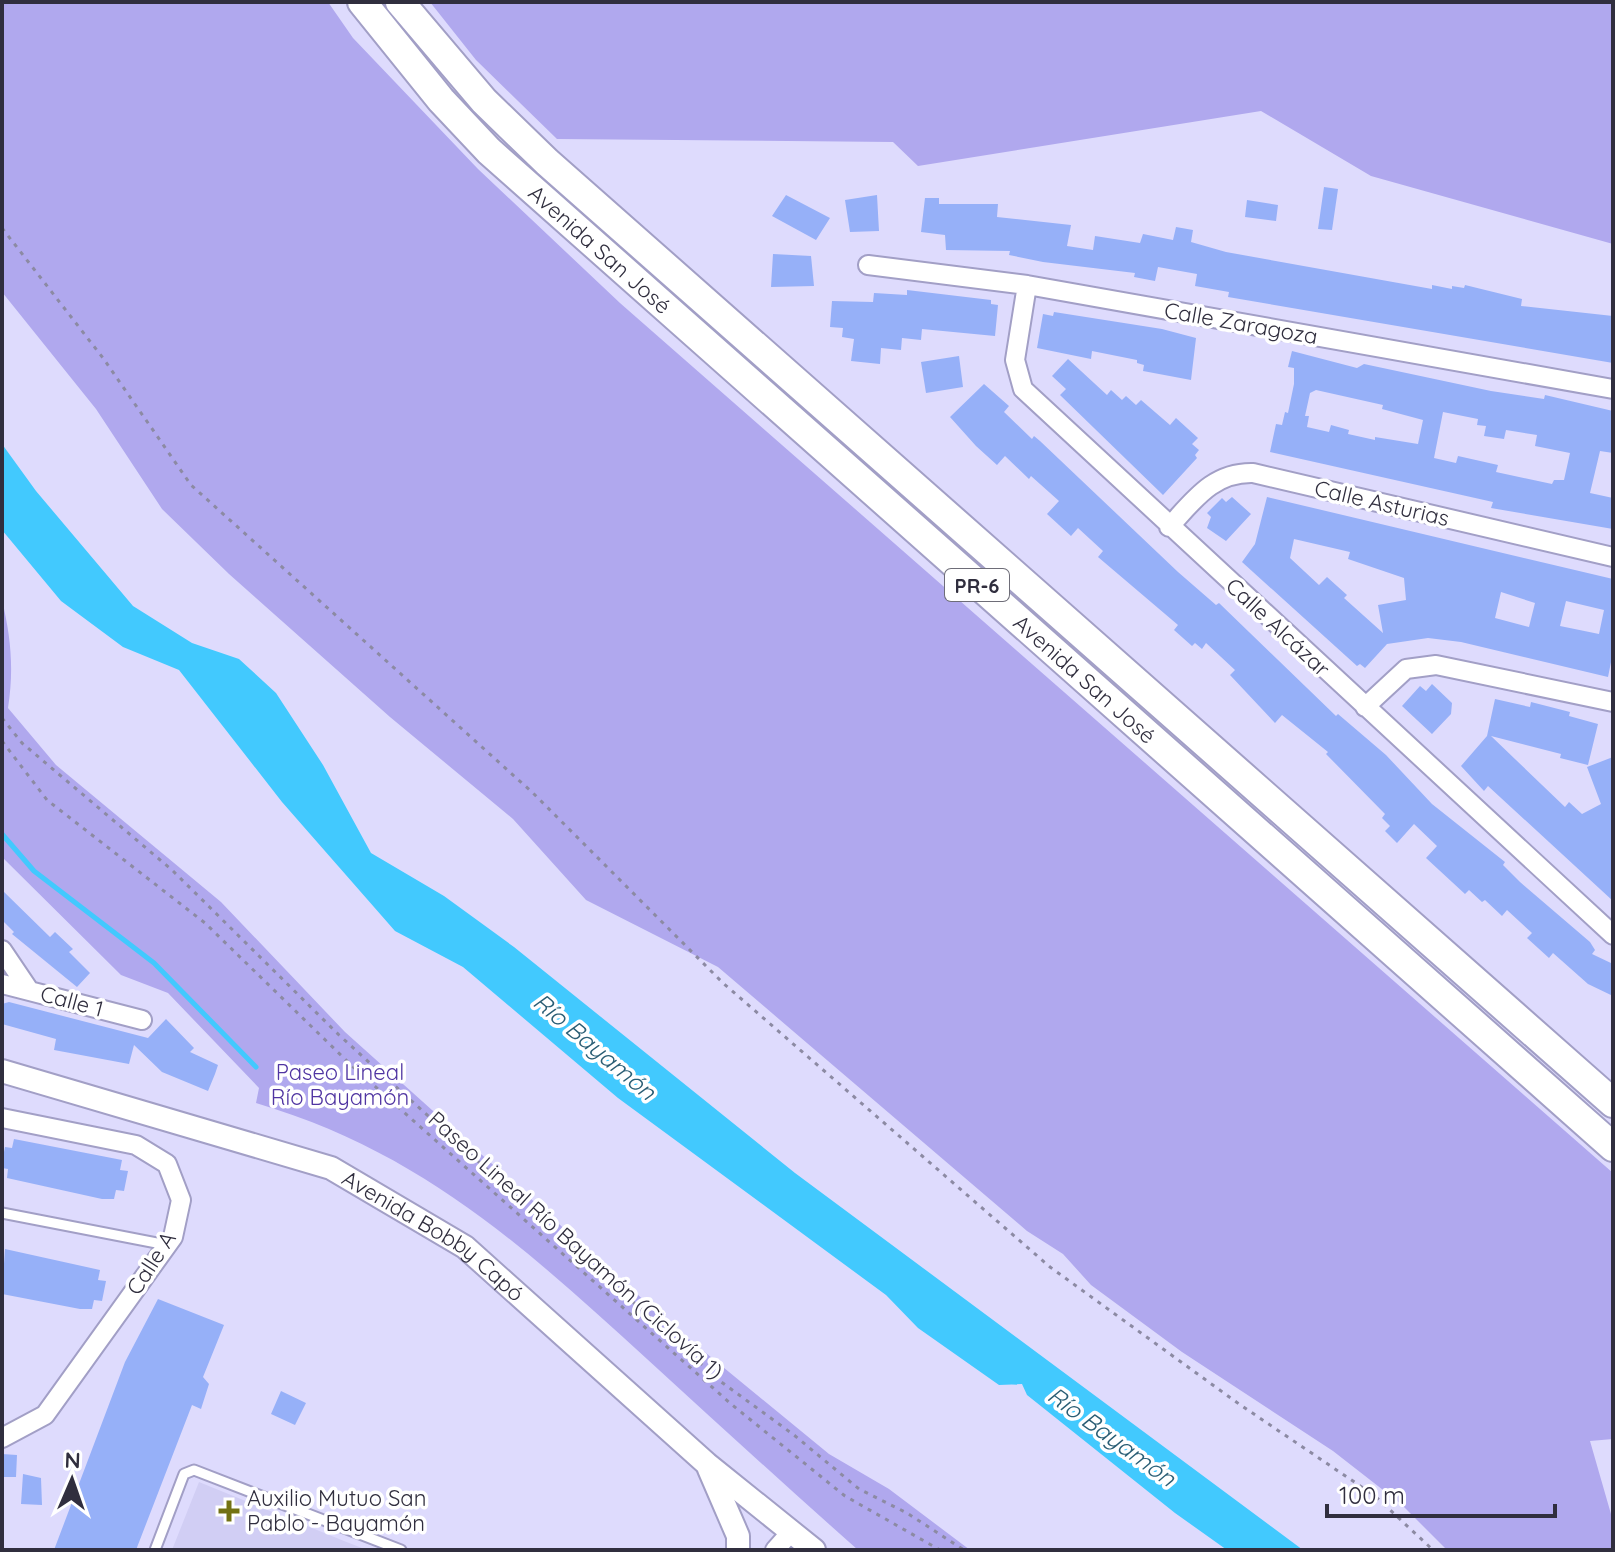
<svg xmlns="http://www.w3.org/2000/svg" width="1615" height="1552" font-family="Quicksand,sans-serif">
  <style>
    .built { fill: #d1cef4 }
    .green { fill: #b0a8ee }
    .water { fill: #42c9fe }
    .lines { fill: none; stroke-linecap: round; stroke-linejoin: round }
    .stream { stroke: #42c9fe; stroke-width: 5 }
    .building { fill: #96b0f8; fill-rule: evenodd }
    .service-casing { stroke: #a29fc6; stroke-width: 13 }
    .minor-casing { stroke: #a29fc6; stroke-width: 22 }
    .tertiary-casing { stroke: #a29fc6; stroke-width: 26 }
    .primary-casing { stroke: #a29fc6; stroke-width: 32 }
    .path { stroke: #8c8aa3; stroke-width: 3; stroke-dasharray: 4 6; stroke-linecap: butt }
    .service { stroke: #fff; stroke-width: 9 }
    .minor { stroke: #fff; stroke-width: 18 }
    .tertiary { stroke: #fff; stroke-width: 22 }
    .primary { stroke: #fff; stroke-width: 28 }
    .poi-dot { fill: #727114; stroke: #fff; stroke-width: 3 }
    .labels { text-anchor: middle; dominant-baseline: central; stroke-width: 7; stroke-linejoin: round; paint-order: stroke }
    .shield { fill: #fff; stroke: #6e6d78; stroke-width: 2 }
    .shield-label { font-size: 20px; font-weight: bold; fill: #302e3e }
    .street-label { font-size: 22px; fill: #302e3e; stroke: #fff }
    .park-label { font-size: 22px; fill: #5035a2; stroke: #fff }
    .poi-label { font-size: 22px; fill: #302e3e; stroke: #fff; text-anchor: start }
    .water-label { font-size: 24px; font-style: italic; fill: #2a5e75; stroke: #fff }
  </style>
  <rect width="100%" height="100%" fill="#dedbfd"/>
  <path class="built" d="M199,1482L344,1541L367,1550H172Z"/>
  <path class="green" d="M2,2H328L353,38L478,169L620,303L1613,1173V1439L1590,1441L1613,1521V1550H1447L1401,1504L1333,1451L1182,1352L1091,1285L1063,1254L1027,1231L718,967L586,900L513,819L390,717L229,574L162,509L96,409L2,292Z
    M430,2H1613V244L1371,176L1261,111L918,166L893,142L557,139L476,60Z
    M2,600C11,638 14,669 8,708L56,765L221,902L345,1032L667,1321L829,1454L889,1489L970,1550H858C787,1487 717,1423 647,1359C523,1246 421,1152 256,1103L259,1088L168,993L121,975L2,857Z"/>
  <path class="water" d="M2,444L36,491L133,606L192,643L239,659L276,693L323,765L371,853L444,896L514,947L795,1173L1303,1550H1227L1175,1513L1027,1395L1022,1384L999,1385L918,1328L886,1295L618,1098L463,967L395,931L282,802L179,670L123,647L61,601L2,530Z"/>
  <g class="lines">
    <path class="stream" d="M2,834L34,871L154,963L256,1067"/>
  </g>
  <path class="building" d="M1324,187L1338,189L1332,230L1318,229Z
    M786,195L830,218L816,240L772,216Z
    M877,195L879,231L850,232L845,200Z
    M925,198H939V204H998L997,217L1071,225L1067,246L1093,250L1095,236L1140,243L1143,234L1173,240L1176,227L1193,230L1191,242L1226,252L1432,289V285L1452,289V286L1464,288L1465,285L1522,299L1521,306L1613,316V363L1228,297L1229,292L1195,286L1197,274L1158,267L1155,281L1134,277L1135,273L1043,262L1009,255L1010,251L946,250L945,235L921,232Z
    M1247,200L1278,205L1276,221L1245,217Z
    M773,254L811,256L814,286L771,287Z
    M907,290L991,300V304L998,305L995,336L922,329L921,340L902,338L901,350L881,348L880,364L851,361L854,339L842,337L843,328L830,327L832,301L873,302L874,293L907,295Z
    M1054,312L1162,329L1196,338L1191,380L1143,371L1144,365L1137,363V360L1092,351L1091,359L1037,348L1043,314L1053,316Z
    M1292,351L1357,368L1364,364L1491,391L1544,399L1545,395L1613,411V453L1600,451L1590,493L1613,498V529L1491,508L1493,502L1270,452L1276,424L1282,425L1285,412L1288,413L1294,384V368L1288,367ZM1316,390L1383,405L1382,409L1423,420L1418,444L1375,437V440L1348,434L1349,430L1331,425L1329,432L1307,427L1309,416H1305L1310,393ZM1443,412L1478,419L1477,425L1486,426L1484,436L1504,439L1506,430L1537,435L1535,446L1570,453L1564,480H1554L1552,484L1496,472L1498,465L1458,456L1456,463L1434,458Z
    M959,356L963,387L926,393L921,362Z
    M1068,359L1107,395L1111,390L1122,400L1126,396L1136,405L1141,400L1170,425L1176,418L1198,438L1192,444L1199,450L1195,455L1197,458L1163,495L1060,395L1066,389L1052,376Z
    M984,384L1009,406L1004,412L1032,439L1034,436L1040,441L1178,572L1216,605L1219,603L1336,716L1338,714L1386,755L1432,804L1505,862L1503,865L1520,882L1590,942L1595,950L1592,954L1613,964V996L1588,984L1553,953L1549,958L1527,938L1532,933L1507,910L1502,916L1485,900L1482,902L1469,890L1465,894L1426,858L1437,846L1414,824L1397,843L1385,831L1390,826L1382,818L1385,814L1326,754L1328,752L1282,715L1275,723L1230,675L1235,670L1206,643L1202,649L1195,643L1192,646L1174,630L1178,625L1098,557L1103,551L1078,528L1071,536L1047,514L1059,501L1031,476L1029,479L1005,456L997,465L976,446L950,417Z
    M1232,497L1251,514L1226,541L1207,528L1211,517L1207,513L1222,498L1226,502Z
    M1267,497L1613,579V652L1608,677L1461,642L1428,638L1387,644L1365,668L1360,664L1357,666L1242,562L1255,544ZM1294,539L1350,552L1348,559L1404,578L1406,600L1378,605L1383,633L1344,598L1347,595L1327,577L1319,585L1290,558ZM1501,592L1535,603L1529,627L1495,618ZM1566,601L1604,610L1599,634L1560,626Z
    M1432,684L1452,703L1451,714L1432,734L1402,706L1420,686L1426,691Z
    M1495,699L1530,707L1531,702L1570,712L1569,716L1598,724L1588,765L1560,758L1561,754L1491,736L1565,807L1569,802L1582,814L1601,804L1587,767L1613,757V901L1488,786L1484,791L1461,766L1487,736Z
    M2,890L50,937L55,932L73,949L69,952L90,973L77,987L12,934L14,932L2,920Z
    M9,1002L148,1038L166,1019L194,1048L190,1052L218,1065L215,1074L208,1091L162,1072L134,1045L129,1064L54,1050L56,1039L2,1024V1004Z
    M14,1139L122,1160L120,1170L128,1171L124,1191L116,1190L114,1199H102L7,1178L8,1169L2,1168V1162L5,1147L12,1148Z
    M5,1249L100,1270L98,1280L106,1281L102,1301L94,1300L92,1309H80L2,1294Z
    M158,1299L224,1325L203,1377L209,1384L201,1409L192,1405L136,1550H54L125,1362Z
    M281,1391L306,1403L295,1425L271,1414Z
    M2,1454L17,1455L16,1477H2Z
    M23,1474L41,1478L42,1505L21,1504Z"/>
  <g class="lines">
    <g class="service-casing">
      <path id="service" d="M2,1213L167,1245
        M155,1550L184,1474L194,1470L401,1550"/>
    </g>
    <g class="minor-casing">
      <path id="minor" d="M868,265L1027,285L1613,389
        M1027,285L1015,360L1023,389L1613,935
        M1169,527C1194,500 1213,472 1253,473L1613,557
        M1365,707L1406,669L1436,665L1613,702
        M2,950L29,990
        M2,984L142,1020
        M2,1118L136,1145L167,1164L181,1200L173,1237L45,1415L2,1438
        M775,1550L791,1532"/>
    </g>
    <g class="tertiary-casing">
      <g id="tertiary">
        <path id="s1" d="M2,1071L331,1168L465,1247L707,1464L814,1550"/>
        <path d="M709,1469L738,1536V1550"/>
      </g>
    </g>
    <g class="primary-casing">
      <g id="primary">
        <path id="s2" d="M362,2L441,100L489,151L1613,1147"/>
        <path d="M400,2L484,101L547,162L1613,1103"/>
      </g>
    </g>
    <path class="path" d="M2,228L103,358L191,485L533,793L723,983L1050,1267L1239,1404L1375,1496L1433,1550
      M2,718L22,743L172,870L339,1035L720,1381L794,1435L859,1489L907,1513L964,1550
      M2,741L47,800L205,923L351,1065L731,1404L845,1496L940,1550"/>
    <use href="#service" class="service"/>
    <use href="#minor" class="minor"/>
    <use href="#tertiary" class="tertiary"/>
    <use href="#primary" class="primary"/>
  </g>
  <path class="poi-dot" d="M225 1499h8v8h8v8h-8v8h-8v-8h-8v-8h8z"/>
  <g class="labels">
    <rect class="shield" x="945" y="569" width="64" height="32" rx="6"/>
    <g class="shield-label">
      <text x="977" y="585">PR-6</text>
    </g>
    <g class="street-label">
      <text stroke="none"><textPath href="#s2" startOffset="344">Avenida San José</textPath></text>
      <text transform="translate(1241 323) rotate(10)">Calle Zaragoza</text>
      <text transform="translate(1382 503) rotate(13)">Calle Asturias</text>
      <text transform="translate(1278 627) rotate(43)">Calle Alcázar</text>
      <text stroke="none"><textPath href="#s2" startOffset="992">Avenida San José</textPath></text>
      <text transform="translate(72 1001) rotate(15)">Calle 1</text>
      <text stroke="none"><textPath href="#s1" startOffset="466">Avenida Bobby Capó</textPath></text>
      <text transform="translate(576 1245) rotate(42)">Paseo Lineal Río Bayamón (Ciclovía 1)</text>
      <text transform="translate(151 1263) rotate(-57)">Calle A</text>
    </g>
    <g class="park-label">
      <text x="340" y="1072">Paseo Lineal<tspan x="340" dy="25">Río Bayamón</tspan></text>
    </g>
    <g class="poi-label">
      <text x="247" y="1498">Auxilio Mutuo San<tspan x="247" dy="25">Pablo - Bayamón</tspan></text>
    </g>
    <g class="water-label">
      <text transform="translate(595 1046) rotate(40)">Río Bayamón</text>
      <text transform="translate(1112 1436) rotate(36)">Río Bayamón</text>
    </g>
  </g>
  <rect width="1615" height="1552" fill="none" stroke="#302e3e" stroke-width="8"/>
  <g transform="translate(72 1480) rotate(2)" stroke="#ffffff" stroke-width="6" paint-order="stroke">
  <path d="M0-6L14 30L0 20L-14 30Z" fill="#302e3e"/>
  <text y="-12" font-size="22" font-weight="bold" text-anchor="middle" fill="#302e3e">N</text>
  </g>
  <path d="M1327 1504v12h228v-12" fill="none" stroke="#302e3e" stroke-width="4"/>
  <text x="1339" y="1504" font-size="24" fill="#302e3e" stroke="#ffffff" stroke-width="6" paint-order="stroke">100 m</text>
</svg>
